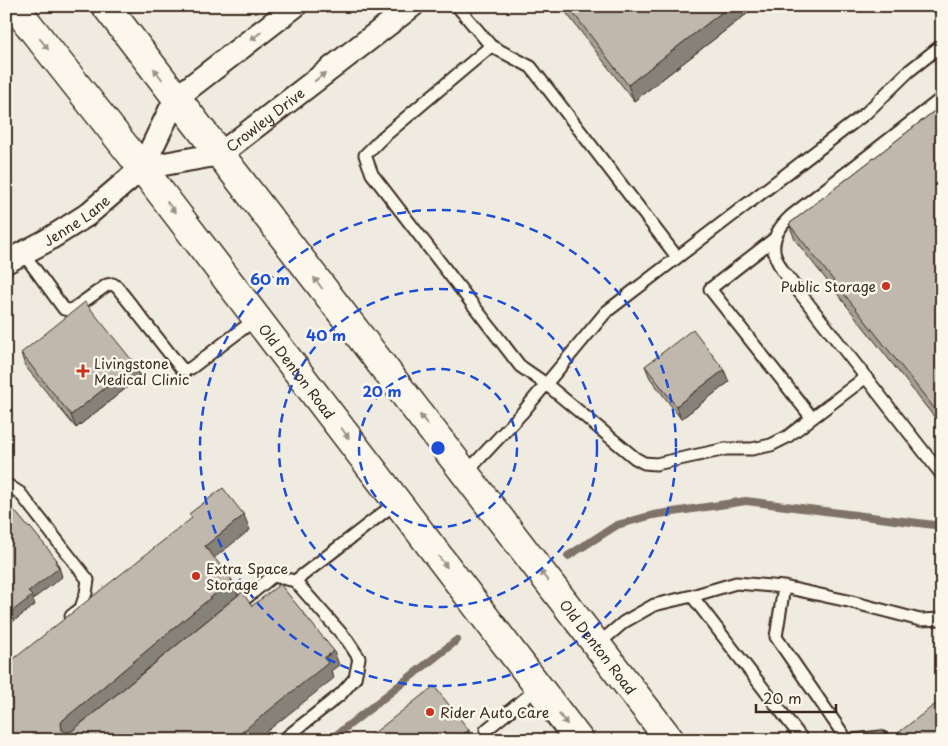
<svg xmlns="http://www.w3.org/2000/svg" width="948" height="746" font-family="'Playpen Sans',sans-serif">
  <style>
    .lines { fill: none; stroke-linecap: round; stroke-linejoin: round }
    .stream { stroke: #7f7367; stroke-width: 8 }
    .lane-casing { stroke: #3b2a1e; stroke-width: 15 }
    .street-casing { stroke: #3b2a1e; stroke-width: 26 }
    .secondary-casing { stroke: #3b2a1e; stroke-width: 31 }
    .lane { stroke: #fbf7ec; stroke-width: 11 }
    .street { stroke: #fbf7ec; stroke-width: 22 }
    .secondary { stroke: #fbf7ec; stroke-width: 28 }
    .wall { fill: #a59e95; stroke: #3b2a1e }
    .shaded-wall { fill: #868179; stroke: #3b2a1e }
    .building { fill: #c0b8ad; stroke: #3b2a1e }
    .oneway { fill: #9b9085 }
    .ring { fill: none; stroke: #1d4ed8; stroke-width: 2.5; stroke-dasharray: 9 6 }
    .poi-dot { fill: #c8321e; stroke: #fbf7ec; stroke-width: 2 }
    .labels { text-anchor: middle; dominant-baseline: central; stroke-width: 5; stroke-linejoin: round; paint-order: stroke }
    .street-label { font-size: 14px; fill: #3b2a1e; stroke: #fbf7ec }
    .poi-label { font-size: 14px; fill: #3b2a1e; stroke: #fbf7ec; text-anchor: start }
    .centre { fill: #1d4ed8; stroke: #fbf7ec; stroke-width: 2.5 }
    .ring-label { font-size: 15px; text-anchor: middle; font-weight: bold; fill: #1d4ed8; stroke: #fbf7ec; stroke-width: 5; stroke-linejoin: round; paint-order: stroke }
  </style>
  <rect width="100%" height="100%" fill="#f0ebe0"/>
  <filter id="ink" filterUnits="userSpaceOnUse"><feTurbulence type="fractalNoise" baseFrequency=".02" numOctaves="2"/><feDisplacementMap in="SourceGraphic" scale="10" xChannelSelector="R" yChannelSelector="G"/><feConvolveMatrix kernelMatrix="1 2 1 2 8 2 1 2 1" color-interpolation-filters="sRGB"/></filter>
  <g filter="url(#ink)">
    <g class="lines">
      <path class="stream" d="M568,556L617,525L653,515L746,501L942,526
        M330,740L457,640"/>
      <g class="lane-casing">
        <path id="lane" d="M457,6L491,46L531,67L677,257
          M491,46L382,138L365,155L372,174L520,366L546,384L635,458L644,463L656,464L726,449H752L771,445L787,437L866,377
          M942,98L791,216C780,226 770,239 775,255C776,260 780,265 782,270L942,475
          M774,239L710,289L812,418
          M23,253L64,309L69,310L73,309L107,285L113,284L117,287L181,368L186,370L191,368L257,318
          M465,474L522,413L606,312L866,113L909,71L942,45
          M6,484L20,493L88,580L86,593L81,608L71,616
          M295,581L397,502
          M784,587L776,637L847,740
          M692,596L736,583L784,587L848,601L920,620L942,619
          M235,607L273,576L295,581L347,640L359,658L355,678L341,694L283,740
          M597,645L624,622L654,605L692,596L803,740
          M486,730L539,687
          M853,740L881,737"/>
      </g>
      <g class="street-casing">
        <g id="street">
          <path id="s1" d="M142,168L220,154L412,6"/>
          <path id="s2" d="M6,262L46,241L87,215L142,168L176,98L295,6"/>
        </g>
      </g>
      <g class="secondary-casing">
        <g id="secondary">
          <path id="s3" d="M14,6L142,168L579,740"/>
          <path id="s4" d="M106,6L670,740"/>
        </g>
      </g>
      <use href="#lane" class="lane"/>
      <use href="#street" class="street"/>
      <use href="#secondary" class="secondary"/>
    </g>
    <path class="wall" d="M561,6H757L634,101Z
      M942,105V427L795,240L789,224Z
      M21,353L135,364L140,377L76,428L25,366Z
      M645,366L729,382L681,419L650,378Z"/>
    <path class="shaded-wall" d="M730,6H757L634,101L628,85Z
      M135,364L140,377L76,428L71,415Z
      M724,370L729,382L681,419L676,406Z
      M244,515L250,530L210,561L205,546Z
      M57,560L62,577L33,599L35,605L6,627V616Z
      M232,580L238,595L68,734L62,730L61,723L63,720Z
      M334,651L339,665L331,671L334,678L256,740H232L324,658Z
      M469,730L470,734L464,740L462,735Z"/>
    <path class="building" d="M568,6H730L628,85Z
      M942,105V418L789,224Z
      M85,302L135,364L71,415L21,353Z
      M693,329L724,370L676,406L645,366Z
      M223,488L244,515L205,546L232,580L63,720L61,723L62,730L66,732L72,731L242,592L252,606L280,584L334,651L324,658L328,663L232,740H6V665L192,518L189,514Z
      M14,510L29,528L30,527L57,560L55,562L59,568L28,592L32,596L6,616V517Z
      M434,686L469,730L462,735L466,740H365Z
      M942,699V740H889Z"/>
    <defs><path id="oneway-solid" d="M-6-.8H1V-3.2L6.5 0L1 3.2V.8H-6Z" transform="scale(1.25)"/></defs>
    <g class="oneway">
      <use href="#oneway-solid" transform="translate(256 36) rotate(142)"/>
      <use href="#oneway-solid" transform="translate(44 44) rotate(52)"/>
      <use href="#oneway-solid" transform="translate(158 74) rotate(-127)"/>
      <use href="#oneway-solid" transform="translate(320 77) rotate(-38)"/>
      <use href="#oneway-solid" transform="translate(171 207) rotate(53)"/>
      <use href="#oneway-solid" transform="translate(318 283) rotate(-127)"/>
      <use href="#oneway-solid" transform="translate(424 420) rotate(-128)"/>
      <use href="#oneway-solid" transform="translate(345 433) rotate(53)"/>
      <use href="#oneway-solid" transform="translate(443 562) rotate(53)"/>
      <use href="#oneway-solid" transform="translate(544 576) rotate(-128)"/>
      <use href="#oneway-solid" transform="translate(563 719) rotate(52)"/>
    </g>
  </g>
  <g class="ring">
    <circle cx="438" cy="448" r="79"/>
    <circle cx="438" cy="448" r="159"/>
    <circle cx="438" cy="448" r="238"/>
  </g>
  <g class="poi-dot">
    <circle cx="886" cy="286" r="5"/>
    <path d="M80.5 363.5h5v5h5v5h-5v5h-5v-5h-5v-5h5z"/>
    <circle cx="196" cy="576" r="5"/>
    <circle cx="430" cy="712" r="5"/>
  </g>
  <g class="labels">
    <g class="street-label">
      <text stroke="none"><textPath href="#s1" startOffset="136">Crowley Drive</textPath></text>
      <text stroke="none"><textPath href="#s2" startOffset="82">Jenne Lane</textPath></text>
      <text stroke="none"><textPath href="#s3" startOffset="462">Old Denton Road</textPath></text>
      <text stroke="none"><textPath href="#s4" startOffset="808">Old Denton Road</textPath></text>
    </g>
    <g class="poi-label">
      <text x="876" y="286" text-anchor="end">Public Storage</text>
      <text x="94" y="363">Livingstone<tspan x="94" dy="16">Medical Clinic</tspan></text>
      <text x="206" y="568">Extra Space<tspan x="206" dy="16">Storage</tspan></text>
      <text x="440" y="712">Rider Auto Care</text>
    </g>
  </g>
  <circle cx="438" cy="448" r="8" class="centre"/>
  <g class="ring-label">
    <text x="270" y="285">60 m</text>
    <text x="326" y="341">40 m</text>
    <text x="382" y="397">20 m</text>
  </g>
  <rect width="948" height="746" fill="none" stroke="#fbf7ec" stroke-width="25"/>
  <rect x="12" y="12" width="923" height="721" fill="none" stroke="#3b2a1e" stroke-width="2" filter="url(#ink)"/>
  <path d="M756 704v8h80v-8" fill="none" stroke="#3b2a1e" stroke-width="2.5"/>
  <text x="763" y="704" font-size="15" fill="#3b2a1e" stroke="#fbf7ec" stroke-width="4" paint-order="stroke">20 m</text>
</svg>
